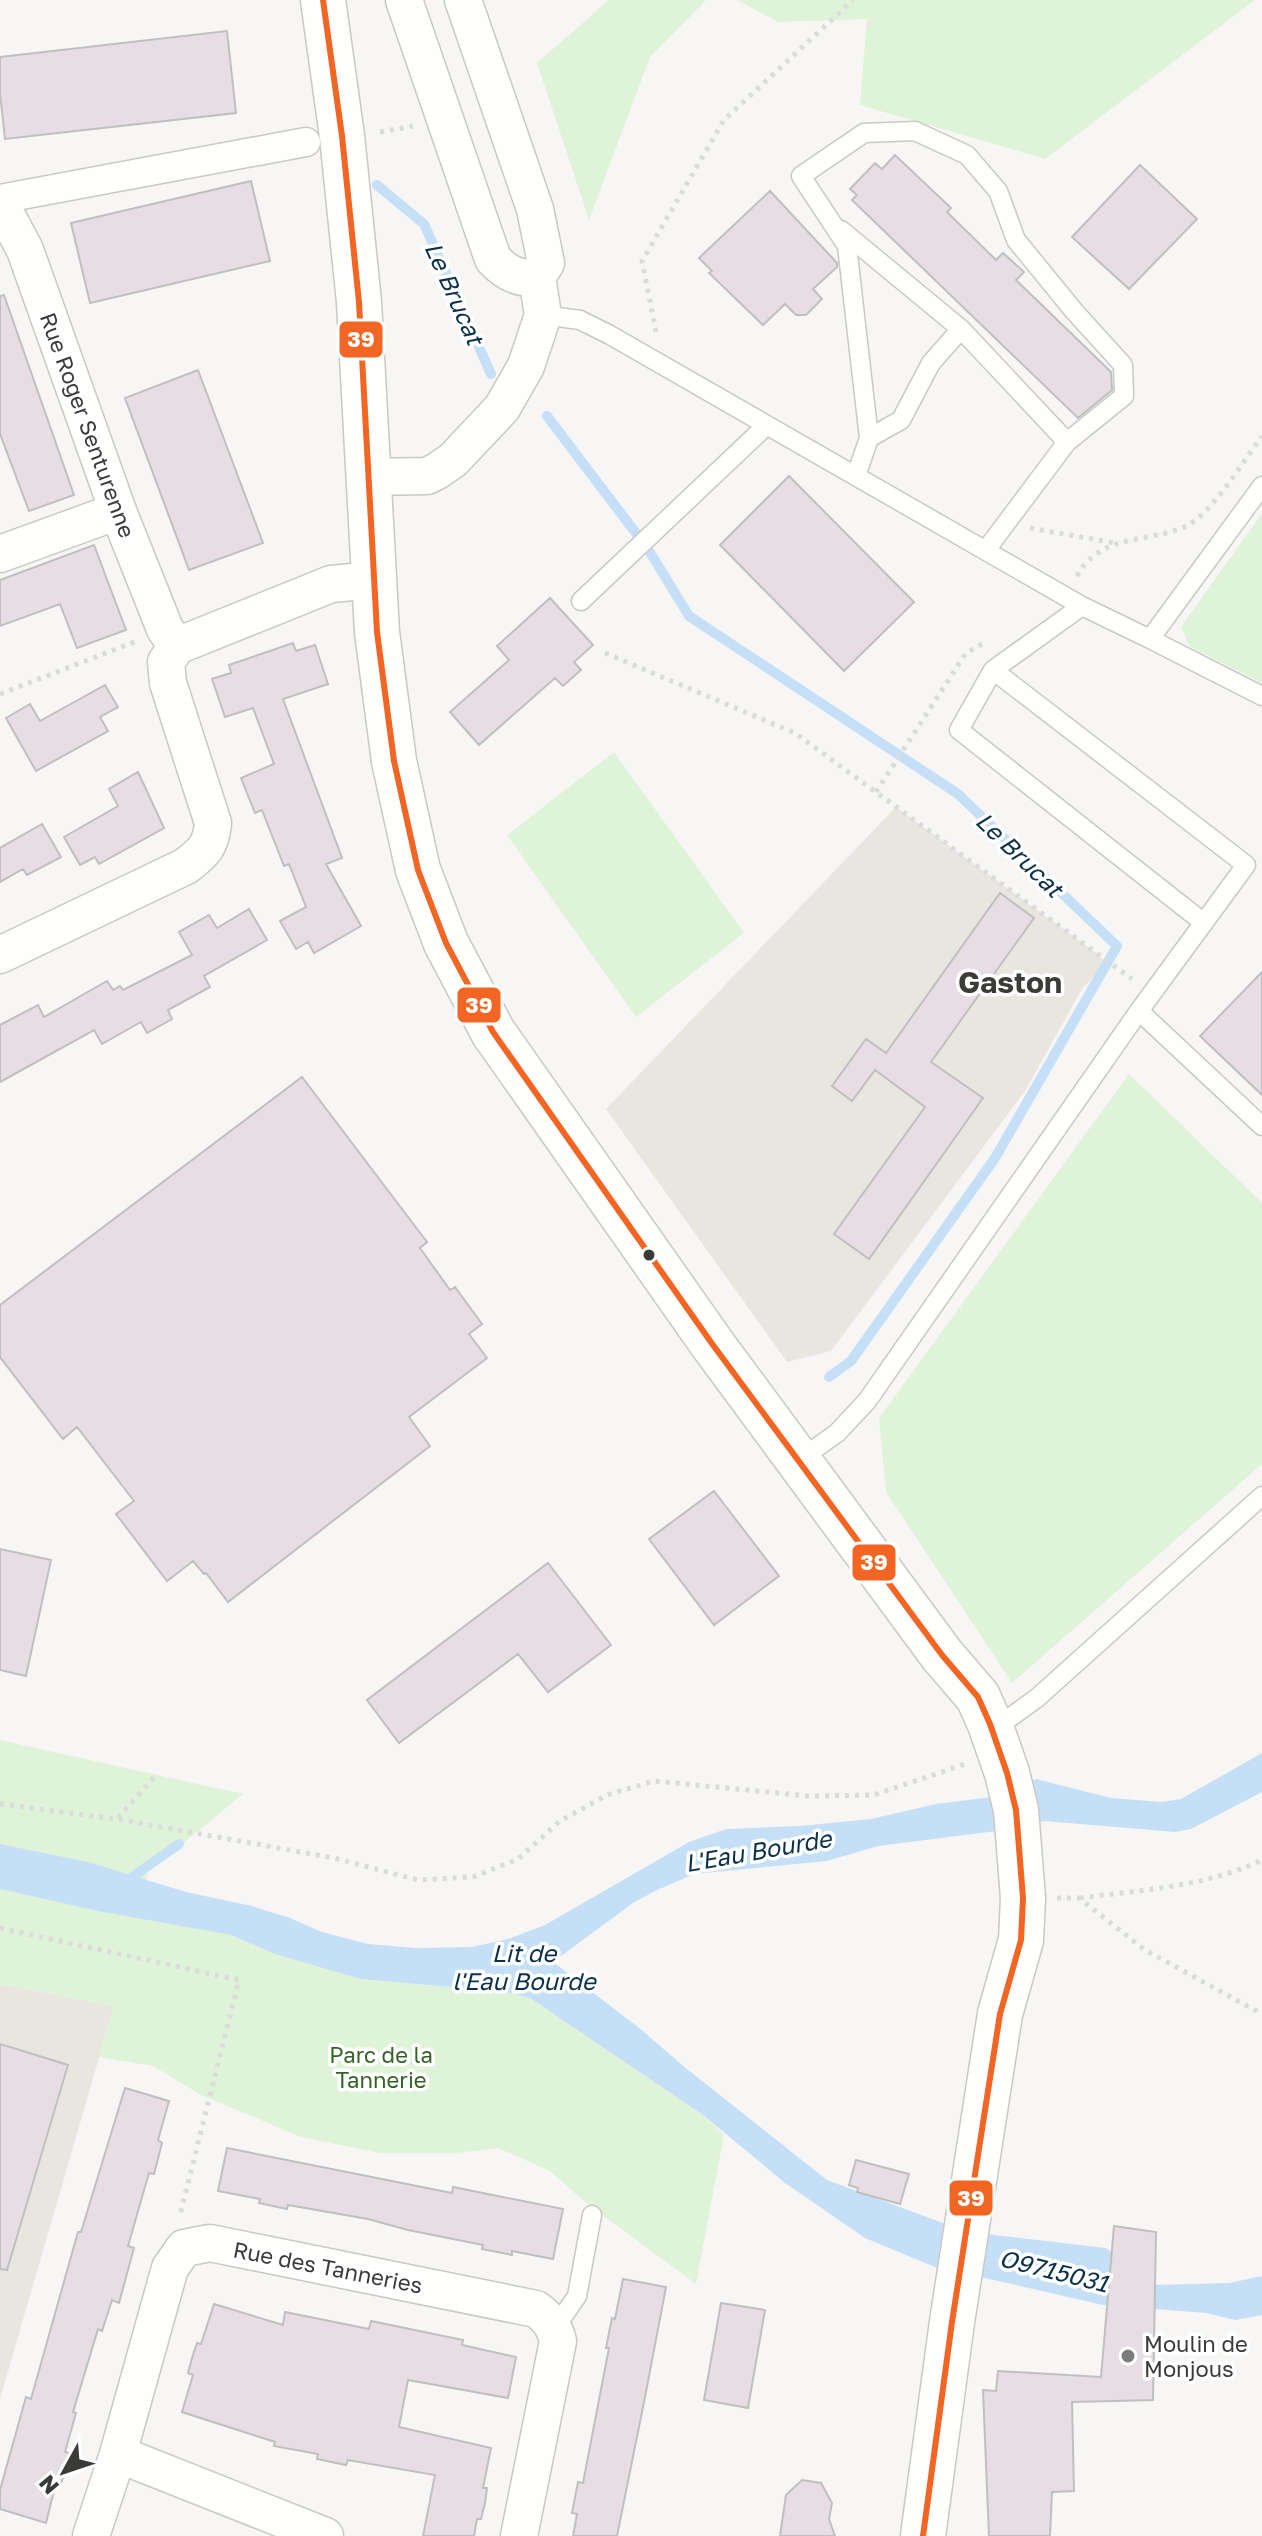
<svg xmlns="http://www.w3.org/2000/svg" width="1262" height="2536" font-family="'Golos Text',sans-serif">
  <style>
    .built { fill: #e9e6df }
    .green { fill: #dff3d9 }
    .water { fill: #c5e0f6 }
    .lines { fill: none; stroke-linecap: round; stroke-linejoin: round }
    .stream { stroke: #c5e0f6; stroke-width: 10 }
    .building { fill: #e7dee5; stroke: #c0bfbf; stroke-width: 2 }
    .service-casing { stroke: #c9c8c7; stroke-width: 21 }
    .pedestrian-casing { stroke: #c9c8c7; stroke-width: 31 }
    .minor-casing { stroke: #c9c8c7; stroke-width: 39 }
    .tertiary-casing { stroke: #c9c8c7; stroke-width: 47 }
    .path { stroke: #dbdbda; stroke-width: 5; stroke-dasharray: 4 6; stroke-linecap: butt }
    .service { stroke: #fefefd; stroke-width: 18 }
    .pedestrian { stroke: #fefefd; stroke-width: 28 }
    .minor { stroke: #fefefd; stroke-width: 36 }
    .tertiary { stroke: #fefefd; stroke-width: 44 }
    .bus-1-casing { stroke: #fff; stroke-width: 12 }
    .bus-1 { stroke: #f26522; stroke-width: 6 }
    .bus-dot { fill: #3a3a39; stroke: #fff; stroke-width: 3 }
    .poi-dot { fill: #7c7c7a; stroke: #fff; stroke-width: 3 }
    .labels { text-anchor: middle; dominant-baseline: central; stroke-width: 7; stroke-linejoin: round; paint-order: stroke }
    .street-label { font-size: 22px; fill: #3a3a39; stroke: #fff }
    .park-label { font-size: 22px; fill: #326324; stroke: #fff }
    .poi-label { font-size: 22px; fill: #3a3a39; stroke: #fff; text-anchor: start }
    .water-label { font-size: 24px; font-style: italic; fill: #0a304b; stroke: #fff }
    .district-label { font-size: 30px; font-weight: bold; fill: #3c3b38; stroke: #fff }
    .line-badge { stroke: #fff; stroke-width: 3 }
    .badge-label { font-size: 22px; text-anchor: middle; font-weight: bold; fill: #fff }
  </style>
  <rect width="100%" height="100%" fill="#f7f6f4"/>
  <path class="built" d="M896,807L1099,955L1106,963L1082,989L1025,1091L831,1351L787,1362L606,1109Z
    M0,1984L114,2006L0,2399Z"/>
  <path class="green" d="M609,0H706L650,57L589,220L537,63Z
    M737,0H1255L1045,159L860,105L867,19L778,22Z
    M1262,513V683L1189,646L1181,627Z
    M614,752L744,933L636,1017L507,835Z
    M1129,1074L1262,1203V1464L1012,1683L886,1492L879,1418Z
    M0,1740L243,1794L148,1872L140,1917L231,1935L361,1979L450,1987L476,1993H512L530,1998L703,2115L724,2135L696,2284L586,2203L550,2171L498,2148L456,2153H380L301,2137L201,2095L153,2066L99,2057L114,2006L0,1984Z"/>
  <path class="water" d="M1262,1753V1792L1191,1829L1175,1832L1044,1821L1005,1830L878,1846L827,1861L694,1874L655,1891L633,1903L553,1962L638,2027L687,2069L827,2180L959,2229L994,2235L1106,2248L1153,2285L1229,2283L1262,2276V2315L1235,2320L1206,2313L1103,2305L985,2278L947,2272L865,2238L785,2183L703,2115L530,1998L512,1993H476L450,1987L361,1979L275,1954L231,1935L98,1911L0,1889V1844L88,1862L186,1892L252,1906L290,1918L322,1932L368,1944L415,1948L472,1947L508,1939L545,1925L689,1842L726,1829L799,1826L871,1819L936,1804L1000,1796L1036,1779L1111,1798L1162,1802L1181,1799Z"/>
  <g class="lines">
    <path class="stream" d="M377,185L424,224L491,374
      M547,416L648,549L689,616L958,794L1117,946L995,1158L851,1361L829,1377
      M125,1882L179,1844"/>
  </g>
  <path class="building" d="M227,31L236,113L5,139L0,93V57Z
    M895,155L951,208L947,212L996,260L1003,253L1024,272L1016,280L1111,372L1112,390L1078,418L852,200L857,195L850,189L875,163L882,169Z
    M1140,165L1197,219L1129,289L1072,237Z
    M251,181L270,261L90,303L71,223Z
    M770,191L837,263V267L813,289L822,299L806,315H796L785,304L763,325L709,273L712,271L699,258Z
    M4,295L74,495L29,511L0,434V296Z
    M198,370L263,543L189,570L125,398Z
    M789,476L914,602L844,671L720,545Z
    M94,545L126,630L77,648L60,604L0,626V580Z
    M550,598L593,645L574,662L581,670L563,686L555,678L479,745L450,712L509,660L497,646Z
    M293,643L296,651L315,645L328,684L283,699L342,858L326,864L361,926L314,953L308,942L296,949L280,921L306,907L289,864L284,866L262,810L255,813L241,778L274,764L253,708L225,717L212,679L231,673L229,665Z
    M105,685L118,707L100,717L108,731L36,771L6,718L30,704L40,721Z
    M138,772L164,828L99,864L95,857L80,865L64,837L118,806L109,789Z
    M42,824L61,857L27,875L23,869L0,882V848Z
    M1000,893L1034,918L931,1062L983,1098L869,1259L834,1234L925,1107L875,1070L852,1101L832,1086L866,1039L886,1053Z
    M249,909L267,940L204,976L210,987L168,1010L172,1019L147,1033L141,1022L102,1044L94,1030L0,1082V1025L38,1005L44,1017L107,981L113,990L120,986L123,990L192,955L179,932L209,915L217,928Z
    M1262,972V1095L1200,1036Z
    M302,1077L427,1242L420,1248L450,1290L455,1287L482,1324L469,1334L487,1358L409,1417L430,1446L228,1602L206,1573L204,1574L193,1561L167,1581L116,1514L134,1501L77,1427L63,1439L0,1357V1305Z
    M714,1491L779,1576L714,1625L649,1539Z
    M0,1549L51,1560L26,1676L0,1670Z
    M548,1563L611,1645L548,1692L518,1654L399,1743L367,1700Z
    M0,2044L68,2065L7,2270L0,2269Z
    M125,2088L169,2101L158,2140L162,2143L154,2174L149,2173L128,2246L134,2248L119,2303L112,2300L102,2331L98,2329L73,2412L76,2413L65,2452L69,2453L61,2485L56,2483L46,2523L0,2509V2490L26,2397L31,2399L78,2232H81Z
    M227,2148L452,2193L453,2187L563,2209L553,2259L512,2251V2255L482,2249L483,2245L408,2230L368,2219L288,2205L287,2209L259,2203L260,2199L218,2191Z
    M856,2160L909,2174L900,2204L857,2192L858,2188L849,2185Z
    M1114,2226L1156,2232L1153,2400L1072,2402L1074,2491L1052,2492L1050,2536H989L983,2390L996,2391L998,2371L1101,2377Z
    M623,2279L666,2287L645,2397L617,2536H573L577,2514L572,2513L578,2482L583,2483L609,2348H606L612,2318L615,2319Z
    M721,2303L765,2310L748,2408L704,2400Z
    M214,2304L283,2325L285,2312L369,2329L371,2321L463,2340L462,2345L516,2357L508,2398L408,2380L399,2427L491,2448L483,2488H487L485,2503L481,2519H477L474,2536H423L435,2475L348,2460L346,2465L317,2459L318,2454L274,2446L275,2442L182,2412L193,2375L188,2373L192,2358L197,2343L201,2344Z
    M802,2480L821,2483L832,2503L829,2519L835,2536H780L786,2495Z"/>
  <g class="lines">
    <g class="service-casing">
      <path id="service" d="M841,230L961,329L931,363L901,420L869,438
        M543,315L580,320L610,335L1082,606
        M961,329L1067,442
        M856,476L869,438L847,246L801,176L864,133L915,131L967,155L998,191L1016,240L1074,311L1123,365L1124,396L1067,442L986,550
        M581,601L767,425
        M1150,639L1262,696
        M993,670L959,730L1204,923
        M1139,1011L1262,1126
        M799,1460L837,1433L867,1401L1139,1011L1246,865L993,670L1082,606L1150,639L1262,486
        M990,1724L1008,1719L1037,1698L1262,1496
        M555,2328L577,2296L592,2215"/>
    </g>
    <g class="pedestrian-casing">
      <path id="pedestrian" d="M0,199L306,142"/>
    </g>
    <g class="minor-casing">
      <path id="minor" d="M404,0L493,259C506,273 519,280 537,277
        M0,203L25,250L118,511L165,629L177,646
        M369,477L427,476L437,471L453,460L502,408L526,366L543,315L537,277L546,263L535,209L463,0
        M0,554L118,511
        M0,955L186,866C204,852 211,846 213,823L168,683L166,662L177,646L331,584L374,580
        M118,2454L325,2536
        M91,2536L118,2454L170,2268L184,2248L210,2243L536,2309C549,2318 554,2326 558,2341L519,2536"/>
    </g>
    <g class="tertiary-casing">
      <path id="tertiary" d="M323,0L342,136L359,302L377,632L394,761L418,870L446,943L493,1032L713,1345L942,1655L978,1697L990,1724L1007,1773L1016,1810L1023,1898L1021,1940L1000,2014L952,2322L923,2536"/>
    </g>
    <path class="path" d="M380,132L413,126
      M656,332L642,261L724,120L853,0
      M1030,528L1115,543
      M1077,576C1103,527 1165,546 1197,519C1223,496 1242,463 1262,436
      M605,653L795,733L1132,979
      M0,694L137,641
      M876,792L966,653L984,643
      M0,1804L117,1819L334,1858L418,1880L473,1877L518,1859L560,1821L607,1795L654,1781L809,1796L874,1795L965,1764
      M118,1818L156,1775
      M1057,1898H1079L1145,1950L1262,2014
      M1080,1898C1140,1890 1206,1887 1262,1860
      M0,1928L239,1980L180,2215"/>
    <use href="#service" class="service"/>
    <use href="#pedestrian" class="pedestrian"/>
    <use href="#minor" class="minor"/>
    <use href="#tertiary" class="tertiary"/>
    <g class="bus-1-casing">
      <path id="bus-1" d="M323,0L342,136L359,302L377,632L394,761L418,870L446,943L493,1032L713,1345L942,1655L978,1697L990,1724L1007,1773L1016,1810L1023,1898L1021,1940L1000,2014L952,2322L923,2536"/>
    </g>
    <use href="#bus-1" class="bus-1"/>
  </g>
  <circle class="bus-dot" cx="649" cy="1255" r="7"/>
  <circle class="poi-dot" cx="1128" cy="2356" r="8"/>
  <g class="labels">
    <g class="street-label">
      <text transform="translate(88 425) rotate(70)">Rue Roger Senturenne</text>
      <text transform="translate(328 2267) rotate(11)">Rue des Tanneries</text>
    </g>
    <g class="park-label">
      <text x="381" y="2054">Parc de la<tspan x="381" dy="25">Tannerie</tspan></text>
    </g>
    <g class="poi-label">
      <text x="1144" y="2343">Moulin de<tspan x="1144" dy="25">Monjous</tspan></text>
    </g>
    <g class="water-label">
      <text transform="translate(455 293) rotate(66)">Le Brucat</text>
      <text transform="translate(1020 854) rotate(44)">Le Brucat</text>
      <text transform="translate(758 1850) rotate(-10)">L'Eau Bourde</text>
      <text x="524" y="1952">Lit de<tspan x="524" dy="28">l'Eau Bourde</tspan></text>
      <text transform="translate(1054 2270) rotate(14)">O9715031</text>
    </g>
    <g class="district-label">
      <text x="1010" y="982">Gaston</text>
    </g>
  </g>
  <g class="line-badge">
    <rect x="338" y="320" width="46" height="39" rx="8" fill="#f26522"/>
    <rect x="456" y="986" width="46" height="38" rx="8" fill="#f26522"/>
    <rect x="851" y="1543" width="46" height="39" rx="8" fill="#f26522"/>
    <rect x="948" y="2179" width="46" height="38" rx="8" fill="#f26522"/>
  </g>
  <g class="badge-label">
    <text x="361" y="347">39</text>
    <text x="479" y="1013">39</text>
    <text x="874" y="1570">39</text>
    <text x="971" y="2206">39</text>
  </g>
  <g transform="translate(64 2472) rotate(230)" stroke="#ffffff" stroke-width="6" paint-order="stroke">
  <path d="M0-6L14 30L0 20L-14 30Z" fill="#3a3a39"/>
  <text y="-12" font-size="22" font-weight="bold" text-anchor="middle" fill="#3a3a39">N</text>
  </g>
</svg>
